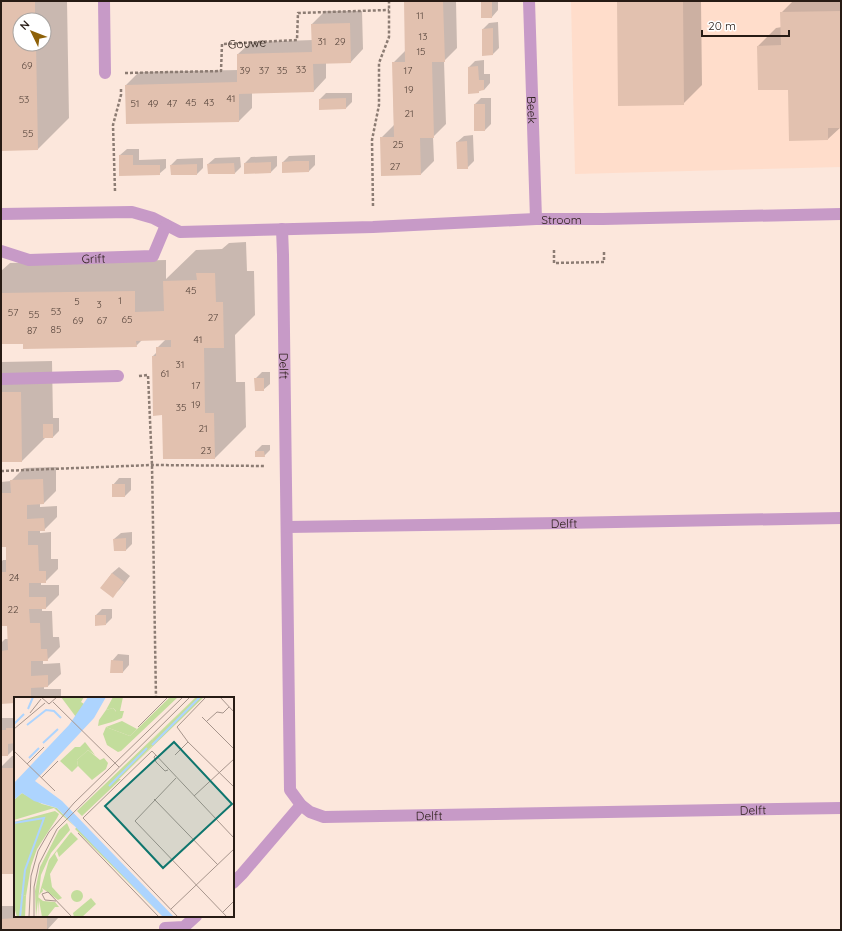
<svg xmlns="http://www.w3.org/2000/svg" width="842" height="931" font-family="Quicksand,sans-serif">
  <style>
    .built { fill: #ffddcb }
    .shadow { fill: #0003; fill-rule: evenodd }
    .building { fill: #e2c1af }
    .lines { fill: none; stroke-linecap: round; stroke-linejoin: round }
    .path { stroke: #8c7c73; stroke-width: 2.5; stroke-dasharray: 3 2; stroke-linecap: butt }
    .minor { stroke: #c79ac7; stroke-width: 12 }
    .labels { text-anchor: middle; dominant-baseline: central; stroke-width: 3; stroke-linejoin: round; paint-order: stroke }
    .number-label { font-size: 10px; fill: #56443b }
    .street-label { font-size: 12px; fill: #271b14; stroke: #fff }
    .inset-river { fill: none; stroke: #add4fe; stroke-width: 2 }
    .inset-road { fill: none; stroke: #a7958c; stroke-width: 1 }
    .view { fill: #0f766e; fill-opacity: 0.15; stroke: #0f766e; stroke-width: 2 }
    .inset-edge { fill: none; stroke: #271b14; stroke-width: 2 }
  </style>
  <rect width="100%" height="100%" fill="#fce7dc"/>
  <path class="built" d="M571,1H841V167L575,174Z"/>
  <path class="shadow" d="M1,1H67L69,118L38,149L1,150ZM20,20H44V44H20Z
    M405,1H456L457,48L444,61L446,124L433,137L434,161L421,174L381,138L394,125L393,63L406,50Z
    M482,1H498V10L492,17H482Z
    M618,1H701L702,85L683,104Z
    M793,1H841V127L828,139L758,46L776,28L782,27L781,13Z
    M325,11H362L363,49L351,62H326V78L314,91L252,92V108L239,121L127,123L126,85L139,72L238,70V54L251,42L313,40L312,24Z
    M498,22L499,48L493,54L483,29L489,23Z
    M484,60V74H490V83L484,90H481L478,92H469V67L475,61Z
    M326,93H352V102L346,108L320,99Z
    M481,98H491V124L485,130L475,104Z
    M473,135L474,161L467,168L457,142L464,136Z
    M127,149H139V160L166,159V168L159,174L120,175V155Z
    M315,155V165L309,171L283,162L289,156Z
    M277,156V166L271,172L245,163L251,157Z
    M240,157L241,167L235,173L208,164L215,158Z
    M203,158V168L197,174H172L171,165L177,159Z
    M246,242L247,271H254L255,315L235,335L236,382H245L246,427L215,458L153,356L157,352V348L166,339L142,340L136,346L24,343H1V271L10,263L166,260V279L196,250L222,249L229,243Z
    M52,361L53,418H59V431L53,437H46L22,461H1V362Z
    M262,372H270V384L263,390L255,379Z
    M262,445H270V450L264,456L256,451Z
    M56,467V491L44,503H40V507L57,506V517L44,530H40V533L51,532V559H58V569L45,582H41V585H59V595L46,608H42V611H52L53,637H59L60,647L47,660H43V664L60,663L61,674L48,686L44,687V689H61V698H15V702L1,703V643L5,639H9L8,624L1,625V562L3,560H7V546H1V482L11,481L24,468Z
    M119,478H131V490L125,496L113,485Z
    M132,532V544L126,550L114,539L121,533Z
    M119,567L130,576L119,590L112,596L101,588L112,573Z
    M102,609H112V618L106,624L96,615Z
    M118,654L129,655V665L123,672L112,661Z
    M66,696H92V698H64Z
    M1,718H15V748L8,755H1Z
    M12,756H15V873H1V767Z
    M1,906H15V916H59V917L47,930H1Z"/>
  <path class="building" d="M1,1H35V20H20V44H36L38,150L1,151Z
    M404,1H443L445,62H432L434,138H420L421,175L381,176L380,137H394L392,62H405Z
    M481,1H492V18H481Z
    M617,1H683L684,105L618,106Z
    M841,11V128H828V140L789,141L788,90H758L757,46L781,45L780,12Z
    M350,23L351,63L313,64L314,92L239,94V122L126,124L125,85L237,82V54L312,52L311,24Z
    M493,28V55L482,56V29Z
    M478,66L479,80H484V90L479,91V93L468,94V67Z
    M346,98V109L319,110V99Z
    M474,104H485V131H474Z
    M467,141L468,169H457L456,142Z
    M119,155H133V165H160V175L119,176Z
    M296,161H309V172L282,173V162Z
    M271,162V173L244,174V163Z
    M234,163L235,174H208L207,164Z
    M197,164V175H171L170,165Z
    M196,273H215L216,302H223L224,348H204L205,413H214L215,459H163L162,415L153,416L152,356H156V347H171V340L136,341L137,347L23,349V344H1V293L135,291V312L164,311L163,281L197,280Z
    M254,378H264V391H255Z
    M1,392H21L22,462H1Z
    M43,424H53V438H43Z
    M255,451H264L265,457H255Z
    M43,479L44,504L27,505V519L44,518L45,531H28V545H38L39,571H46V583H29V597H46V609H29L30,623H40L41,649H47L48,661H31V676L48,675V687L31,688V698H15V703L1,704V651L8,650L7,626H1V572H6V547H1V493H11L10,480Z
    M112,484H125V497H112Z
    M126,538V551H114L113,539Z
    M112,573L124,582L113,598L100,588Z
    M95,615H106V625L95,626Z
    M111,660L123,661V673H110Z
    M6,728H15V743L8,744V756H1V730H6Z
    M1,768H15V874H1Z
    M16,916H47V930H1V919L16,918Z"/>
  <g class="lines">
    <g class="path">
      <path id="s1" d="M125,73L221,71L222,44L297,40L298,13L389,10"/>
      <path d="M115,191L113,125L121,95V87"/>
      <path d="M373,206L372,140L379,105V63L389,37V1"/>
      <path d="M554,250V263L604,262V251"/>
      <path d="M139,376L148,375L152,465L156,698"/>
      <path d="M1,471L152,465L264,466"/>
    </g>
    <g class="minor">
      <path d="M104,1L105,73"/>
      <path id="s2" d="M529,1L536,219"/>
      <path id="s3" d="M1,214L132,212L153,218L180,232L373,227L536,219H603L841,214"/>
      <path id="s4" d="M282,229L283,255L290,790L301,805L310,812L324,817L437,815L841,808"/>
      <path id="s5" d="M1,251L29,260L153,256L166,225"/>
      <path d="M1,379L118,376"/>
      <path id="s6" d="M287,527C472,524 656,522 841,518"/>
      <path d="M233,883L242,874L301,805"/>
      <path d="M165,928L184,927L196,916"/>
    </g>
  </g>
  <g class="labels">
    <g class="number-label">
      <text x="420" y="15">11</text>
      <text x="423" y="36">13</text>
      <text x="322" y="41">31</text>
      <text x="340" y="41">29</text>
      <text x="421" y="51">15</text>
      <text x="27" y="65">69</text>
      <text x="301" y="69">33</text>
      <text x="245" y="70">39</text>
      <text x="264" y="70">37</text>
      <text x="282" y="70">35</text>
      <text x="408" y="70">17</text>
      <text x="409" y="89">19</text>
      <text x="231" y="98">41</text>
      <text x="24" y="99">53</text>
      <text x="191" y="102">45</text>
      <text x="209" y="102">43</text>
      <text x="135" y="103">51</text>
      <text x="153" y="103">49</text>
      <text x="172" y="103">47</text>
      <text x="409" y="113">21</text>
      <text x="28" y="133">55</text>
      <text x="398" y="144">25</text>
      <text x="395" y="166">27</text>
      <text x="191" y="290">45</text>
      <text x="120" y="300">1</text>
      <text x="77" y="301">5</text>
      <text x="99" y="304">3</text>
      <text x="56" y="311">53</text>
      <text x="13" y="312">57</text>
      <text x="34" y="314">55</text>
      <text x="213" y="317">27</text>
      <text x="127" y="319">65</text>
      <text x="78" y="320">69</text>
      <text x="102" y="320">67</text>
      <text x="56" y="329">85</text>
      <text x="32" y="330">87</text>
      <text x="198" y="339">41</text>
      <text x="180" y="364">31</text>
      <text x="165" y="373">61</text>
      <text x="196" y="385">17</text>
      <text x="196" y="404">19</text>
      <text x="181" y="407">35</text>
      <text x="203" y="428">21</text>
      <text x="206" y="450">23</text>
      <text x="14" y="577">24</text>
      <text x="13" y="609">22</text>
    </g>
    <g class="street-label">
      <text stroke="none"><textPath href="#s1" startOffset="148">Gouwe</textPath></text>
      <text stroke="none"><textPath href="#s2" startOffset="109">Beek</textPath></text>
      <text stroke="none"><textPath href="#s3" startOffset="565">Stroom</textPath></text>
      <text stroke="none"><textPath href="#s5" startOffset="94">Grift</textPath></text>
      <text stroke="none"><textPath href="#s4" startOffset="137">Delft</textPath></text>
      <text stroke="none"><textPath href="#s6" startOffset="277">Delft</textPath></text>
      <text stroke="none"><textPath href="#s4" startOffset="1035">Delft</textPath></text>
      <text stroke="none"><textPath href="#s4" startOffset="711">Delft</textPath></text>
    </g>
  </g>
  <g transform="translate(14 697)">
    <rect width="220" height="220" fill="#fce7dc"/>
    <path d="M47,0H70L67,5L70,7L62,20ZM99,0H109L106,14H110L108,21L98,25L102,14L99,11L92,13ZM182,0L138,43V49L105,82H107L68,119L63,114L65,112ZM108,24L123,32L116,39L92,30ZM74,53L86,63L90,61L94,66L92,72L78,83L64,69L63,63ZM8,96L28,107L43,111L60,129L40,111L0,123V103ZM41,114L45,117L43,121L23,152L17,169L12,199L13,220L12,199L7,197L8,220H3L0,210V125ZM53,126L56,133L37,156L27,178L22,220L21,194L26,170L45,133ZM63,130L149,220L61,132ZM57,135L67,145L64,142L45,160L43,154L41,157L44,163L36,177L38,190L48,201L44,203L28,191L29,194L25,198L35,163ZM57 199a6 6 0 1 1 12 0a6 6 0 1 1-12 0ZM24,200L29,204L41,205L45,210H41L33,220H28L25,203V220ZM77,201L82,207L68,220H60L59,216Z" fill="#c3dd9c"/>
    <path d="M156,0H164L107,54L104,55L93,48L89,37L92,30L116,39ZM182,0H190L105,82L138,49V43ZM99,11L103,16L98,25L84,29L85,23L92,13ZM71,45L81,58L74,53L63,63L64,69L58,75L46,64L61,50H66ZM7,197L12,199L11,220H8Z" fill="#c3dd9c"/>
    <path d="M74,0H92L80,21L21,84L48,104L160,220H149L43,111L20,104L8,96L0,103V86L55,28Z" fill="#add4fe"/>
    <path class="inset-river" d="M14,12L19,0M0,27L10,17M13,28L32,13L40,14L47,21M29,46L44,32M138,48L186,0M15,61L25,51M95,89L133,51M0,126L30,121L11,173L6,220"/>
    <path class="inset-road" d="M27,0L35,7L43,0M206,0L220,15M39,5L105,70M16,16L27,2M188,20L220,52M193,24L203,15L209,16L215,10M124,30L154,0M0,32L31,6M174,45L163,30L192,0M0,54L41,94M142,58L140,60L142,65L151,74L154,73M161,58L174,45L220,90M13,67L30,50M27,81L44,64M162,81L121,124L213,220M180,99L220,62M140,102L204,168M64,136L145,220M42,204L31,203L28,197L34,195L58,220M157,212L220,152M209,215L220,204M15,220L17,179L24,154L35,135L60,106L169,0M20,220V190L25,167L43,132L176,0M164,220L69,121L138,54L220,141"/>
    <path class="view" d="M160,45L218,107L149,171L91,109Z"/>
    <rect width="220" height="220" class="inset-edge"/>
  </g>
  <rect width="842" height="931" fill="none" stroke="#271b14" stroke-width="4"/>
  <g transform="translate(32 32) rotate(313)"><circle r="19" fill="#ffffff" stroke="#a9a4a1"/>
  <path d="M0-3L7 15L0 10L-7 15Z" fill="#8e6108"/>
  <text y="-6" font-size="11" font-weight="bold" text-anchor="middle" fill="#271b14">N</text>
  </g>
  <path d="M702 30v6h87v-6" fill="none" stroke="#271b14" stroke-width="2"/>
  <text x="708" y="30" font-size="12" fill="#271b14" stroke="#ffffff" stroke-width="3" paint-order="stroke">20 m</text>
</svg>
